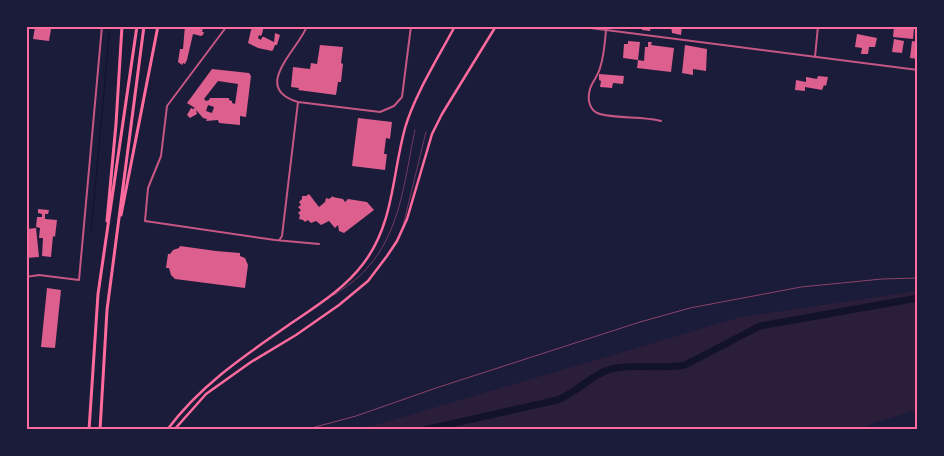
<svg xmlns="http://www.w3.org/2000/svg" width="944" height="456" font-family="Ubuntu,sans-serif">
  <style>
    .green { fill: #2a1e3b }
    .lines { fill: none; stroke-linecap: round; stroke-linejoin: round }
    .stream { stroke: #12122b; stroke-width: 1 }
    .river { stroke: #12122b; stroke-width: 7 }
    .building { fill: #dd5f8e; fill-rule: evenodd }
    .path { stroke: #ff6b9d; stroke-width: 0.5 }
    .service { stroke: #c65784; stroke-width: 0.5 }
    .minor { stroke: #c65784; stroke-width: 2 }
    .primary { stroke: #ff6b9d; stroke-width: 2.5 }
    .motorway { stroke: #ff6b9d; stroke-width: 3 }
    .neatline { fill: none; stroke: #ff6b9d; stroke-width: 2 }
  </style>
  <rect width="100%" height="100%" fill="#1b1b3a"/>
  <path class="green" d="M918,291V409L852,430H359L741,317Z"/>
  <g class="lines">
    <path class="stream" d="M91,233L110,26"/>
    <path class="river" d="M424,430L557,400C577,393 591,374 611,369C634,363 661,370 685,365L760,326L918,298"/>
  </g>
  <path class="building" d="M185,26L203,28L202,32H204L203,35L201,36L193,34L187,60L185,64L183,63L182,65L178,62L180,49H183Z
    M252,26H264L262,34L261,36L259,35L258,38L261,40L262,37H264L274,42L275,33L280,35L277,45H275L273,50L272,51L258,48L248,43Z
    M642,26H651L650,31L642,30Z
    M671,26H682L681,35L672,33Z
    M821,26H834L833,29Z
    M900,26H909L908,28L914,29L913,39L893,37L894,27Z
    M35,27L51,29L49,41L33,39Z
    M857,34L877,38L875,47H869L868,54H861L862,48L855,47Z
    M894,39L904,41L902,53L892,52Z
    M628,41L640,42L638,60L623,58L624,44H628Z
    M912,41L918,42V59L910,58Z
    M648,42H652L651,45L674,48L671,72L637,68L638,60L644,61L645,47H648Z
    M320,45L343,47L341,63L343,64L341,82H338L336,95L298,90L299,88L291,87L293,67L310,69L311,63L317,64Z
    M685,45L707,49L706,71L693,69V75L682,73Z
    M212,69L249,73L251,76L246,117L240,116V125L219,123L218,120L206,121L207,119L203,118L196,110L197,114L190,118L187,115L191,108L193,109L195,108L187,103ZM218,81L238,84L235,104L232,103V101L229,100V98H210L209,100L206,101L204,99ZM208,105L214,107L212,113L206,111Z
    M599,74L624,76L623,84L613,83L612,88L600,87L601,81L599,80Z
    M818,76L828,77L826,86L824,85L822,90L805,87V91L795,90L796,80L806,82V77L817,79Z
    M358,118L392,122L390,139L386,138L384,154H387L385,170L352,166Z
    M309,194L319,207L325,202L326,198L329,199L333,196V197L343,199L345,202L348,199L367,202L374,210L344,233L339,231L338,225L335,228L329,221L321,225L316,221L311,223L308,220L305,222L303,220L299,219L300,215L298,213L301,210L298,207L301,205L299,202L302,199V196H306Z
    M38,209L49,210L48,214H45V219L57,220L55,237L53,236L51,257L42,256L43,238H39L40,228L36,227L37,217H42V214L38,213Z
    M36,228L39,257L26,258V229Z
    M180,246L216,251L240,253V256L245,258L248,265L245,288L175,279L171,275L169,268H166L168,254H170L173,250L179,248Z
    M47,288L61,290L55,348L41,347Z"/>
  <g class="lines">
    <path class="path" d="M304,430L356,416L436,388L640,322L690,308L801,287L882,279L918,278"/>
    <path class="service" d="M403,226L426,132
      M334,295C346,287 358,279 367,268C401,232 405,176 415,130"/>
    <path class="minor" d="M227,26L167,106L161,156L148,188L145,221L275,240L319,244
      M307,26C299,49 250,88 298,102L380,112L394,106L402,97L411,26
      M575,26L918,70
      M606,30C605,43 604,56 600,68C598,76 592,82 590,89C587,99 589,111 600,114C620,119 641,116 661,121
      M815,57L818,26
      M280,239L282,236L298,102
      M26,277L39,275L79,280L102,26"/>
    <path class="primary" d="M167,430C201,384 247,354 293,322C318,305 345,288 363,264C394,224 392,175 405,128C415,94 438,58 455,26
      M174,430L206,394L251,362L296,335L339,305L368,281L387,256L397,241L407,219L432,134L442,114L496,26"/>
    <path class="motorway" d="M121,215L158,26
      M107,221L116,124L122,26
      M89,430L98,294L137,26
      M100,430L107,310L144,26"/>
  </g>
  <rect width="944" height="456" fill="none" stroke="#1b1b3a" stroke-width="55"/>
  <rect x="28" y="28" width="888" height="400" class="neatline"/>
</svg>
